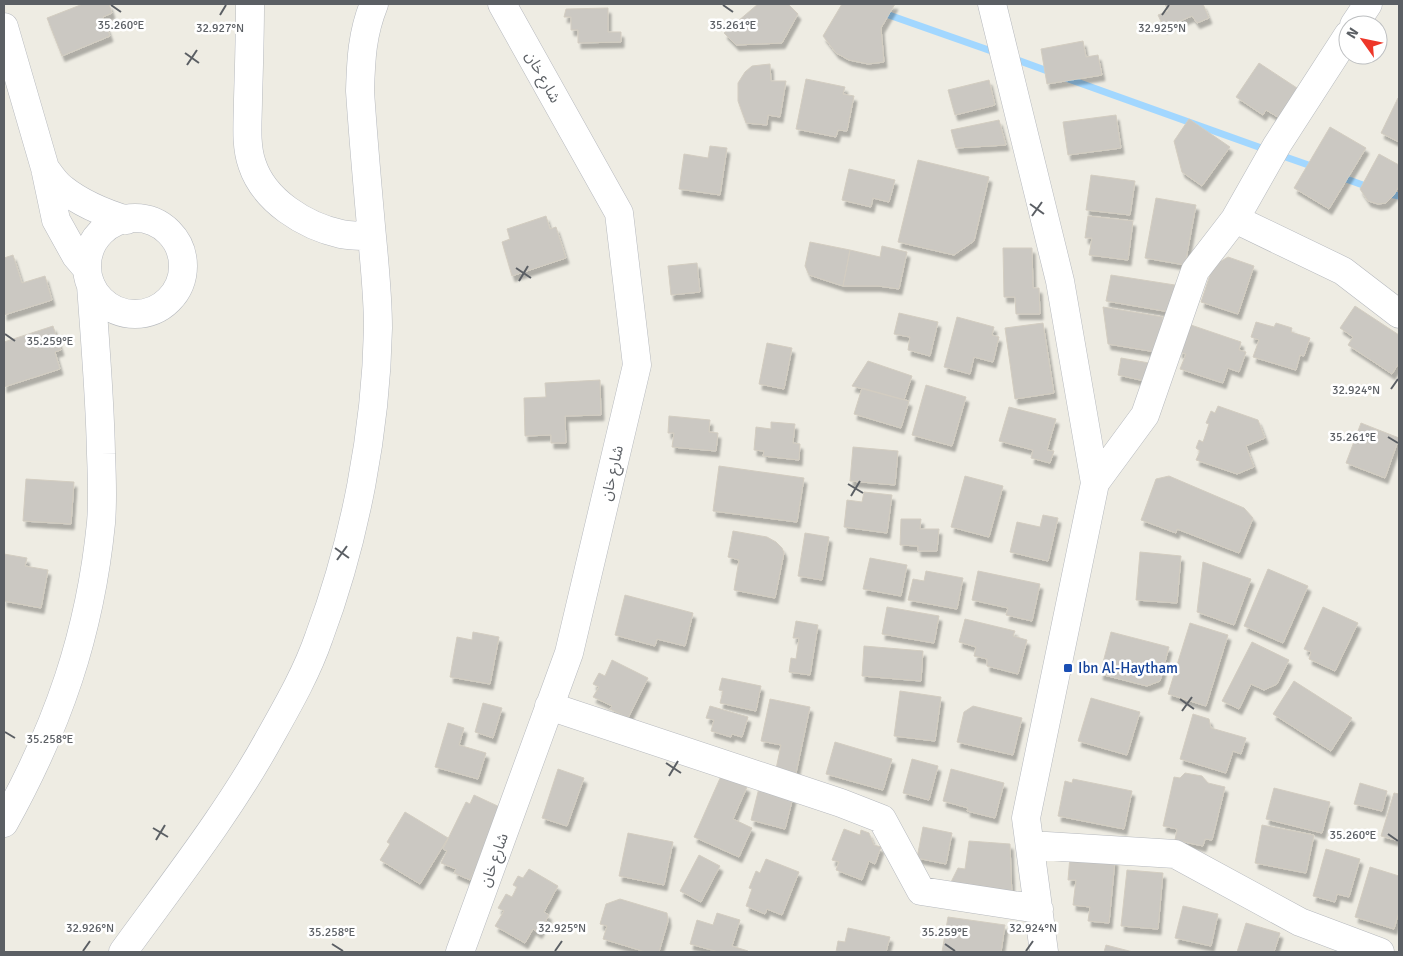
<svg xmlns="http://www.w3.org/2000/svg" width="1403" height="956" font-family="Signika,'Noto Sans Arabic',sans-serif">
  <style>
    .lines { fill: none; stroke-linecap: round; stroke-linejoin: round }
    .stream { stroke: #a2d7ff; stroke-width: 7 }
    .building { fill: #cbc8c2; stroke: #d3cdc1; filter: url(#shadow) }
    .street-casing { stroke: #b6b9be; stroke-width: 29 }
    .street { stroke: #fff; stroke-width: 28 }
    .ticks { fill: none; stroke: #5b5f64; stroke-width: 2 }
    .transit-dot { fill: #1a4fb4; stroke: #fff; stroke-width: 2 }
    .labels { text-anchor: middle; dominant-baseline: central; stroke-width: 5; stroke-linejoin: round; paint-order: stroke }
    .street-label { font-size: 15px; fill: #5b5f64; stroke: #fff }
    .transit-label { font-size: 15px; fill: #164399; stroke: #fff; text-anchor: start }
    .ticks-label { font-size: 12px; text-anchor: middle; fill: #5b5f64; stroke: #fff; stroke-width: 5; stroke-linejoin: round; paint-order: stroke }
  </style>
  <defs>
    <filter id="shadow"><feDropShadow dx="3" dy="5.5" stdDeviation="1" flood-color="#0004"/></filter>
  </defs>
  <rect width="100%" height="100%" fill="#eeece3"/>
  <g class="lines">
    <path class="stream" d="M867,4L869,8L997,53
      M1012,58L1053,73
      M1063,77L1267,150
      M1277,154L1317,168
      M1338,176L1371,188
      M1385,193L1399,196"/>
  </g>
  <path class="building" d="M83,4H109L112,13L103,17L110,36L62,56L47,18Z
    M758,4H788L798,14L782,43L736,45L724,33Z
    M842,4H895L881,28L884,62L868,64L849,60L836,53L823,36Z
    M1165,4H1203L1209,18L1197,23L1192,16L1164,28L1158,15L1168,11Z
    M608,8V32H621V42L578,43V30H571V17H564L566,9Z
    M1083,41L1086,57L1098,55L1102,75L1047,84L1041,49Z
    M1259,63L1300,90L1281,119L1266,110L1263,115L1236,97Z
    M770,64L771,81H786L780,117L768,115L767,125L746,123L738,101V83L745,72L752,66Z
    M806,79L845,87L843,94L854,96L847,131L838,130L836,137L796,129Z
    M989,80L995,105L955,115L948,90Z
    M1398,98L1399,99V142L1381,133Z
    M1116,115L1121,148L1068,155L1063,122Z
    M1189,119L1230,147L1202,186L1182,172L1174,141Z
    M999,120L1006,145L956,148L951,130Z
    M1330,127L1366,148L1329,209L1294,188Z
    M710,146L727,148L720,195L679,189L684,154L708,158Z
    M1379,154L1399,165V186L1394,195L1386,203L1378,204L1368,201L1360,189Z
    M918,160L989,177L974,241L954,255L898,242Z
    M849,169L895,180L889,202L873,198L871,207L842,200Z
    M1091,175L1135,181L1130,215L1086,210Z
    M1156,198L1196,205L1185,265L1145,258Z
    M546,216L550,229L556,227L566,258L512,276L502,242L510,239L507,229Z
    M1088,216L1133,221L1128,260L1089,255L1092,238H1085Z
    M810,242L850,250L843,286L809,275L805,266Z
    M882,246L907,252L899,289L878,286H843L850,250L880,257Z
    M1003,248H1032L1033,288H1039L1040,314H1016L1015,297H1004Z
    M13,255L22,283L45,276L52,300L4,315V258Z
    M1228,257L1254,266L1238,314L1201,302L1213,266Z
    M697,263L700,292L671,295L668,266Z
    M1111,275L1175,285L1170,312L1106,301Z
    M1355,306L1399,335V363L1392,374L1348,345L1353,337L1340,328Z
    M1103,307L1163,317L1156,352L1108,344Z
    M899,313L938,322L930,356L908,350L910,337L894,334Z
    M957,317L994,327L992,335L999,337L993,362L974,357L970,374L944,367Z
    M1256,322L1274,327L1276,323L1292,328L1291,332L1310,338L1304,356L1300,355L1296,370L1253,357L1259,340L1251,337Z
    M1043,323L1054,393L1015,399L1005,328Z
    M1188,324L1241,342L1239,350L1246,352L1239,372L1228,368L1223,383L1180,369L1186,354L1179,352Z
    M53,326L61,350L55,352L60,369L4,387V342Z
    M767,343L792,348L784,389L759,384Z
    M1121,358L1149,363L1145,381L1118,375Z
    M868,361L912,376L904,400L852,386Z
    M600,380L601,415L565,416L566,443H551V435L525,436L524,398L546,397L545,383Z
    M926,385L966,397L952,446L912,435Z
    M862,388L909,401L901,428L854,414Z
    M1218,406L1258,420L1265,438L1246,446L1254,467L1237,474L1196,460L1200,451L1196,448L1199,440L1203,442L1209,424L1206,423L1211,411L1215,413Z
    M1009,407L1056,419L1047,450L1054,451L1050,463L1031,458L1033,450L999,441Z
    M669,416L710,420L709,432L718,433L716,451L672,447L674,433H668Z
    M771,422L795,424L793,443L800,444L799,460L763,456L764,451L754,450L756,427L771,429Z
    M1361,423L1399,438L1385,478L1346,463Z
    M853,447L898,451L895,485L850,481Z
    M719,466L804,478L797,522L713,511Z
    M965,476L1003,486L989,537L951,527Z
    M1169,476L1244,508L1253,518L1239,553L1177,529L1176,533L1141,520L1156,479Z
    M26,479L74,482L71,524L23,521Z
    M864,492L892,495L887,533L844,527L847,500L862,502Z
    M1043,515L1058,518L1048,561L1010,552L1017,522L1040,527Z
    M901,519H921L920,529H939L937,551H918V546L900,545Z
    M733,531L767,537L776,542L782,548L784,553L775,598L734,590L739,560L728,557Z
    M805,533L829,537L822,580L798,576Z
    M1140,552L1181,556L1177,603L1136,600Z
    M4,554L27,558L25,566L48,570L41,608L4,601Z
    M870,558L907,565L901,596L863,589Z
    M1203,562L1251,579L1234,625L1197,612Z
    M1268,569L1308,586L1283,643L1244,626Z
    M926,571L963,578L957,609L908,600L913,579L924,581Z
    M978,571L1040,584L1032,621L1006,615L1008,608L972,600Z
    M625,595L693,613L685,646L657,639L655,646L615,635Z
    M887,607L939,616L934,643L882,634Z
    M1323,607L1358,623L1335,671L1309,659L1311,652L1304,649Z
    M965,619L1015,631L1013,636L1027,640L1018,674L987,666V659L974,656L976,647L959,642Z
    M796,621L818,625L810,675L789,672L791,658L796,659L799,638H793Z
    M1190,623L1228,635L1206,706L1168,694Z
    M473,632L499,637L490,684L450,677L457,637L472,640Z
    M1111,632L1169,647L1160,681L1147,686L1100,674Z
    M1252,642L1289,660L1277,684L1264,690L1251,684L1239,709L1222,701Z
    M864,646L923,651L921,681L862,676Z
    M612,660L648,678L628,718L610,709L612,706L593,697L599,687L593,684L599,673L605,676Z
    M722,678L761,686L756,711L720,703L723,691L719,690Z
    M1294,681L1352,718L1331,751L1273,714Z
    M900,691L941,697L935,741L894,736Z
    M1091,698L1140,712L1127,755L1078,741Z
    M770,699L810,707L796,773L776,769L781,745L761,741Z
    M483,703L502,708L493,738L475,732Z
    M710,706L748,717L742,737L732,734L731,737L711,731L714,720L706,718Z
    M973,706L1022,718L1013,755L957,742L964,712Z
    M1193,714L1209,719L1211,728L1246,738L1241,754L1233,751L1226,773L1180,759Z
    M448,723L464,728L459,745L486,753L478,779L435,767Z
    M835,742L892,759L883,790L826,774Z
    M912,759L938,766L929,800L903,793Z
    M558,769L584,778L567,826L542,818Z
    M951,769L1004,783L995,818L967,811L968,808L943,801Z
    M1185,773L1202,776L1208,783L1225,787L1212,840L1205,839L1203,846L1175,840L1177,829L1163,826L1174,777L1180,778Z
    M721,776L747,787L733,819L752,828L739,857L694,837Z
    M1073,779L1132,791L1124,829L1058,816L1065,781L1072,783Z
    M1360,783L1387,791L1382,811L1354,804Z
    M759,788L793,797L785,829L751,820Z
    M1274,788L1330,802L1322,833L1266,819Z
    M1394,793L1399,794V841L1381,836Z
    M474,795L504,809L470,880L454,873L456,869L441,863L447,851L443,849L466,802L470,804Z
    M405,812L448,838L420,884L380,860L390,844L387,842Z
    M1262,825L1314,835L1306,873L1255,863Z
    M923,827L952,833L946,864L917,858Z
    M844,829L860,835L861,830L869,833L874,845L881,847L875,864L869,861L862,880L836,870L839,862L832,860Z
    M628,833L673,842L664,885L619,876Z
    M969,841L1010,844L1012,897L949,886L958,868L965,869Z
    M1326,849L1360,859L1349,897L1337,894L1335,902L1313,896Z
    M699,855L720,866L701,902L680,891Z
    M1070,856L1115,860L1109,923L1088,921L1090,907L1073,905L1076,880H1068Z
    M766,859L799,872L782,915L767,909L765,914L746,906L752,889L749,888L756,871L760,873Z
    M1370,867L1399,876V912L1394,929L1355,917Z
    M529,869L558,886L544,912L549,915L539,933L533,929L525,943L495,926L504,911L498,908L506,894L512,897L517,887L513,885L518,876L523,878Z
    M1127,870L1163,873L1158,929L1121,926Z
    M620,899L667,913L668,921L659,952H646L603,939L607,926L600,924L606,904Z
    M1183,906L1218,914L1211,946L1175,938Z
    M717,913L740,920L732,946L748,951V952H719L690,944L697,920L713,925Z
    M948,917L1005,925L1001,952H942Z
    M1246,923L1280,933L1274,952H1237Z
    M848,928L890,937L886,952H836L838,941L845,942Z
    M1106,945L1133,952H1104Z"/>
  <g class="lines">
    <g class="street-casing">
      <path id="street" d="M250,4C250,36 249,67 248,99C248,120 245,144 252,164C264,201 305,226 341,234C351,236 362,236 372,236
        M992,4L1060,281L1095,483L1026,818L1044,952
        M1354,25L1368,4
        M4,27L45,168L56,220L76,256L87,269
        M45,168C50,175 56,184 63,189C82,204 104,213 127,220
        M87 266a48 48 0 1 1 96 0a48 48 0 1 1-96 0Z
        M1235,219L1343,271L1399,314
        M1095,483L1145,415L1195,271L1235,219L1277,145L1348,35
        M549,706L841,803L882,819L921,891L1039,909
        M4,823C58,726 90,634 101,523C103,500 102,477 101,454C100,398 95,341 91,285
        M1030,845L1175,854L1300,922L1380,952
        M123,952C173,883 229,812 270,737C288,705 307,672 319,637C355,541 376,431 378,328C378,294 374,259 371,226C367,181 363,136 360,91C361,59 362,34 374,4
        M460,952L569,653L637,365L619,213L502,4"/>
    </g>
    <use href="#street" class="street"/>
  </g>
  <path class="ticks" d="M111,5L121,12M723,5L733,12M220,15L226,5M1162,15L1169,5M185,53L199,63M187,65L197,50M1030,204L1044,214M1032,216L1042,202M516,268L531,278M519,281L528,266M5,334L15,341M1391,389L1398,379M1388,437L1398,443M848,484L863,493M851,496L860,481M335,548L349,558M337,560L347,546M1180,699L1194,709M1182,711L1192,697M5,732L15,738M666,763L681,773M669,776L678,761M153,828L168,837M1388,834L1398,841M156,840L165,825M332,944L343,951M945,944L955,951M83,951L90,941M555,951L562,941M1026,951L1033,941"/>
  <rect class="transit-dot" x="1063" y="663" width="10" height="10" rx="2.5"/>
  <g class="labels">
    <g class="street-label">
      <text transform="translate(543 77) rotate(61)">شارع خان</text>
      <text transform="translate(612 473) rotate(-77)">شارع خان</text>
      <text transform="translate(494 860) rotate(-70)">شارع خان</text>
    </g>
    <g class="transit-label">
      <text x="1078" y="668">Ibn Al-Haytham</text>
    </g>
  </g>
  <g class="ticks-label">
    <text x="121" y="29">35.260°E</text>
    <text x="733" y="29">35.261°E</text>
    <text x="220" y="32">32.927°N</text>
    <text x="1162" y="32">32.925°N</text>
    <text x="50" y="345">35.259°E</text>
    <text x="1356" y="394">32.924°N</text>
    <text x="1353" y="441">35.261°E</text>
    <text x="50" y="743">35.258°E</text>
    <text x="1353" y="839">35.260°E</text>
    <text x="90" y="932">32.926°N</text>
    <text x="562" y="932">32.925°N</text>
    <text x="1033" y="932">32.924°N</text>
    <text x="332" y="936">35.258°E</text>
    <text x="945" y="936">35.259°E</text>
  </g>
  <rect width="1403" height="956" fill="none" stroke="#5b5f64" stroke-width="10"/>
  <g transform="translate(1363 40) rotate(303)"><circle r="24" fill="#ffffff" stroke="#bdbfc1"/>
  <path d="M0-4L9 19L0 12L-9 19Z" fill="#ee3729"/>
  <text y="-8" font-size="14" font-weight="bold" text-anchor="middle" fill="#5b5f64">N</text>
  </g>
</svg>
